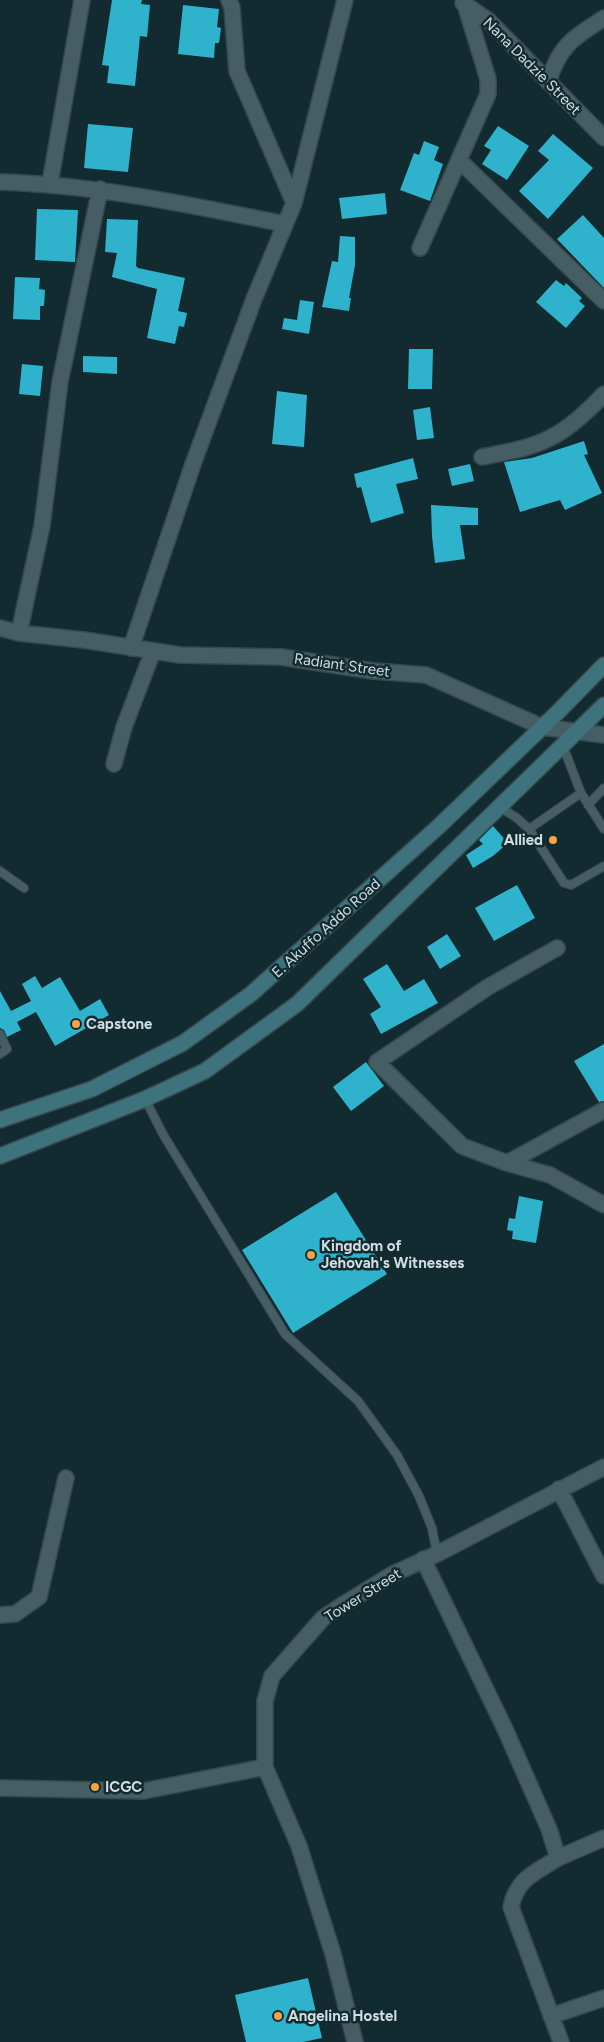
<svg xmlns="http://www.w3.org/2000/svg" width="604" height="2042" font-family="Figtree,sans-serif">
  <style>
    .building { fill: #2fb3cd }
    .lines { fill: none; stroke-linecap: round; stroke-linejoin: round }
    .lane-casing { stroke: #36484d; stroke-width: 10 }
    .street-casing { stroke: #36484d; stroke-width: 18 }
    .secondary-casing { stroke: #36484d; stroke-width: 18 }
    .lane { stroke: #445e64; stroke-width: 8 }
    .street { stroke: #445e64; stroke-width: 15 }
    .secondary { stroke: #3e737e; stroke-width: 15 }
    .poi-dot { fill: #f5a346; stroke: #122b30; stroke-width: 2 }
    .labels { text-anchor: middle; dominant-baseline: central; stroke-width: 5; stroke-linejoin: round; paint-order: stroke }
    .street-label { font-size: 15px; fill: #d0dee2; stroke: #122b30 }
    .poi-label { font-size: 15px; font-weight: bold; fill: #d0dee2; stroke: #122b30; text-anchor: start }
  </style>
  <rect width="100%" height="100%" fill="#122b30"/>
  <path class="building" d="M112,0H142L141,4L150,5L147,37L140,36L135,86L107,83L109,66L102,65Z
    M183,5L219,9L217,27L221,28L219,43H215L214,58L178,54Z
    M88,124L133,128L128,172L84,168Z
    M498,126L529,146L507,180L482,164L491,150L484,146Z
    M553,134L593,168L548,219L519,191L549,160L538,151Z
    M424,141L439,147L434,160L443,164L430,201L400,190L414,153L419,155Z
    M385,193L387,214L342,219L339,198Z
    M37,209L78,210L75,262L35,260Z
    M583,215L604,238V288L557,239Z
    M107,219L138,220L136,266L138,268L185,278L178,311L187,313L184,327L179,326L175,344L147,338L157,289L112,277L117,253L105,252Z
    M340,236L355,237V265L349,298H351L349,311L322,307L332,261L338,262Z
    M15,277L40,278L39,289L45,290L44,306H40V320L13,319Z
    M556,280L564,286L566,283L582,298L579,301L585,306L566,328L536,302Z
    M300,300L314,302L309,334L282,329L284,318L297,320Z
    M409,349H433L432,389H408Z
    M83,356L117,357V374L83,372Z
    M22,364L43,366L40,396L19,394Z
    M277,391L307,395L304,447L272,444Z
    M430,407L434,438L417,440L413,410Z
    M584,441L588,454L584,455L602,493L565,510L560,500L520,512L504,462L532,458Z
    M413,458L418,479L396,484L404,513L371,523L361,487L357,488L354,474Z
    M470,464L474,481L452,486L448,469Z
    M431,505L478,508V525H460L465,559L435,563L432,536Z
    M493,826L508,843L493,856L473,868L466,855L483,844L479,840Z
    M517,885L535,918L494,941L475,908Z
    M447,934L461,956L440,969L427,947Z
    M387,964L404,991L424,979L438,1003L381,1034L370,1014L381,1007L363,979Z
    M35,976L42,988L60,977L80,1011L100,999L109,1015L55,1046L36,1012L17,1022L21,1030L7,1037L4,1030L0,1028V991L11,1011L31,1001L22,984Z
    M604,1044V1101L599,1102L574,1061Z
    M366,1062L384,1086L351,1111L333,1087Z
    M336,1192L387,1274L293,1333L242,1250Z
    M519,1196L543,1201L536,1243L512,1239L513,1231L507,1230L509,1218L515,1219Z
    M308,1978L322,2038L303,2042H246L235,1995Z"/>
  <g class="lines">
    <g class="lane-casing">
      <path id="lane" d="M563,746L581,793L604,829
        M581,793L529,829L564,883L571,885L604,866
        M588,805L604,788
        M501,808L517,818L529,829
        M0,871L24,888
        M0,1034L7,1049L0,1054
        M145,1099L164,1136L285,1334L358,1401L397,1455L419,1496L432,1528L437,1554"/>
    </g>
    <g class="street-casing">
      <path id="street" d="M229,0L232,8L237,71L294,203
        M463,3L489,21L604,138
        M548,82C560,45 572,39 604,18
        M460,161L604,301
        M0,182C97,185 190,205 285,224
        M50,183L82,0
        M100,189L60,382L42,526L19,633L84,640L180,655L281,657L373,671L426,675L542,727L604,735
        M420,248L488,94V79L465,4
        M482,457C505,452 529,449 550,438C569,429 589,410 604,394
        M0,628L19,633
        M131,648L193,464L254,299L294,203L345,0
        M114,764L124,727L153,651
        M557,948L488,987L377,1062L462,1146L507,1163L550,1175L604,1205
        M507,1163L604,1110
        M559,1489L604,1576
        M423,1559L505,1729L549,1829L558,1858L604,1838
        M0,1615L15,1614L39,1597L66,1478
        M0,1788L144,1791L265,1767
        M558,1858C535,1873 517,1878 511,1907L561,2042
        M551,2016L604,1998
        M355,2042L333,1954L299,1846L265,1767V1701L272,1676L323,1618L341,1606L393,1574L437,1554L604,1467"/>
    </g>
    <g class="secondary-casing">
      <path id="secondary" d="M0,1120L92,1089L183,1043L251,994L437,828L556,714L604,665
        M0,1156L145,1099L205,1071L297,1004L604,705"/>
    </g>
    <use href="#lane" class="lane"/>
    <use href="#street" class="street"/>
    <use href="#secondary" class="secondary"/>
  </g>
  <g class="poi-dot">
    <circle cx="553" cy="840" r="5"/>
    <circle cx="76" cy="1024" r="5"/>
    <circle cx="311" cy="1255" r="5"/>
    <circle cx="95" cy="1787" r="5"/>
    <circle cx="278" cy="2016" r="5"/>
  </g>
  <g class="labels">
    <g class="street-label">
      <text transform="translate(532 66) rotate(45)">Nana Dadzie Street</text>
      <text transform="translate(342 665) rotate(8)">Radiant Street</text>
      <text transform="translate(326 928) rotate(-42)">E. Akuffo Addo Road</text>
      <text transform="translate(363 1595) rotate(-32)">Tower Street</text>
    </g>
    <g class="poi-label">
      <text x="543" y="840" text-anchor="end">Allied</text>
      <text x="86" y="1024">Capstone</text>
      <text x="321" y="1246">Kingdom of<tspan x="321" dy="17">Jehovah's Witnesses</tspan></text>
      <text x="105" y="1787">ICGC</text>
      <text x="288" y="2016">Angelina Hostel</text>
    </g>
  </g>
</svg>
